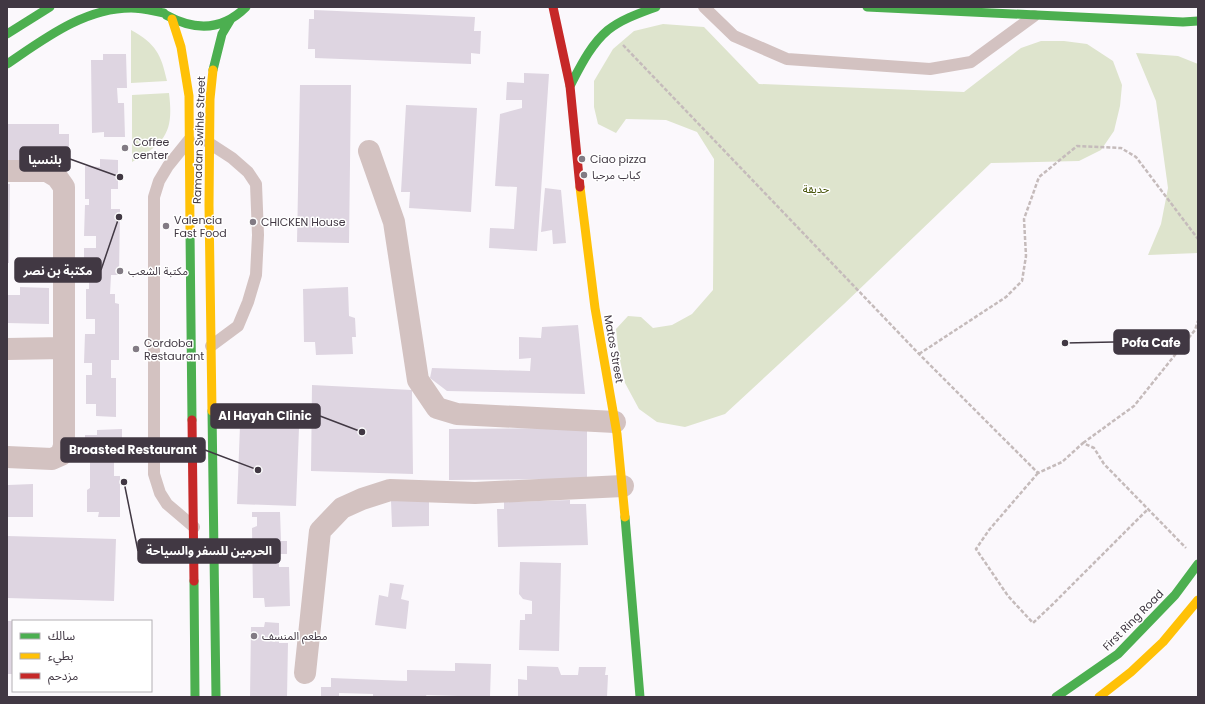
<svg xmlns="http://www.w3.org/2000/svg" width="1205" height="704" font-family="Poppins,'Noto Sans Arabic',sans-serif">
  <style>
    .green { fill: #dee4cd }
    .building { fill: #ded5e1 }
    .lines { fill: none; stroke-linecap: round; stroke-linejoin: round }
    .path { stroke: #c5bbbb; stroke-width: 2.5; stroke-dasharray: 4 2; stroke-linecap: butt }
    .lane { stroke: #d3c2c1; stroke-width: 12 }
    .street { stroke: #d3c2c1; stroke-width: 22 }
    .fast { stroke: #4caf50; stroke-width: 9 }
    .slow { stroke: #ffc107; stroke-width: 9 }
    .jam { stroke: #c62828; stroke-width: 9 }
    .poi-dot { fill: #827b84; stroke: #fff; stroke-width: 1.5 }
    .labels { text-anchor: middle; dominant-baseline: central; stroke-width: 3; stroke-linejoin: round; paint-order: stroke }
    .street-label { font-size: 11px; fill: #413843; stroke: #fff }
    .poi-label { font-size: 11px; fill: #413843; stroke: #fff; text-anchor: start }
    .park-label { font-size: 11px; fill: #445105; stroke: #fff }
    .leader { fill: none; stroke: #413843; stroke-width: 1.5 }
    .callout-dot { fill: #413843; stroke: #fff; stroke-width: 1.5 }
    .callout { fill: #413843; stroke: #413843; stroke-width: 1.5 }
    .callout-label { font-size: 12px; text-anchor: middle; font-weight: bold; fill: #fff }
  </style>
  <rect width="100%" height="100%" fill="#fbf8fc"/>
  <path class="green" d="M663,24L704,27L759,84L964,92L1021,48L1041,41H1064L1087,44L1113,61L1122,85L1120,106L1114,131L1101,150L1079,161L991,163L844,304L725,414L685,427L657,422L639,409L625,383L619,356L616,329L628,316L641,317L653,328L672,325L692,314L713,290L714,159L697,132L666,120L626,119L616,133L598,124L594,107V81L613,49L634,31Z
    M131,30C156,44 161,54 167,81L131,83Z
    M1136,53L1178,56L1198,64V253L1148,255L1161,224L1168,188L1156,101Z
    M169,93C174,133 165,143 132,162V95Z"/>
  <path class="building" d="M314,10L475,17L474,31H481L480,54L471,53V64L315,58V49H308L309,19H314Z
    M103,54H126L127,88H117L118,103H124L125,137H104V132L92,133L91,60H103Z
    M524,73L549,74L537,251L489,248L490,228L514,229L517,187L495,186L500,114L522,108V100H506L507,82L524,83Z
    M300,85H351L349,243L297,242Z
    M406,105L477,108L471,212L409,208L410,192H401Z
    M7,124H59V134H69V148H61V161H7Z
    M100,159L118,160V189H111V209H120L119,275H111L110,294H115V303L119,304V360H111V378H116V417L96,416V404H86V375H92V363H84L85,334H95V319H86V289H89V281L84,280V248H96V236H84L85,205H89V199H85V166L100,167Z
    M7,184H10L9,263H7Z
    M545,188L561,190L566,243L553,244L552,230L541,232Z
    M20,287L49,288V324L7,323V295H20Z
    M348,287L349,316L355,318L356,337H352L353,354L316,355L315,342H304L303,289Z
    M578,325L585,394L447,391L430,378L432,368L530,371L531,358L519,359V337L541,338L542,327Z
    M312,385L412,390L413,474L311,471Z
    M240,426L299,428L296,506L237,504Z
    M587,428V479L449,480V429Z
    M122,429V454L114,455V476H120V517H98L99,512H87V490L90,488V459H85V435H97V430Z
    M33,484V517H7L8,485Z
    M429,500V526L392,527L391,501Z
    M570,500V504H586L588,545L498,547L497,509H504V502Z
    M252,512H280L281,541H287V554H279V567H289L290,606L265,607L264,598H253L252,528L257,526V517H252Z
    M7,536L116,539L114,601L7,598Z
    M520,562L561,563L559,651L519,650L520,620H525V614H532V601L523,599L519,594Z
    M390,583L404,585L401,599L409,601L406,629L375,625L379,595L388,597Z
    M7,621H13V674H7Z
    M265,622L279,623V643H288L287,697H250L251,627H264Z
    M455,663L491,664L490,697L426,695L427,697H373V694L339,693V697H321V687H331V678L407,681V670L455,671Z
    M527,666L558,667L561,675H578L579,667H606L605,675H608L607,697H518V679L527,680Z"/>
  <g class="lines">
    <path class="path" d="M623,45L919,354L1038,473L1062,462L1083,443L1094,448L1104,464L1186,548
      M919,354L1006,297L1022,281L1026,256L1024,219L1039,177L1077,146L1121,148L1136,157L1198,239
      M1083,443L1134,406L1195,330L1198,321
      M1038,473L989,530L976,549L1008,596L1033,623L1053,604L1148,509"/>
    <path class="lane" d="M704,7L734,36L787,59L930,69L971,62L1034,16
      M189,140L168,166L159,181L154,197V474L160,493L167,504L194,527
      M209,143L232,158L248,172L256,184L258,235L256,275L248,302L238,326L211,346"/>
    <path class="street" d="M369,151L394,222L418,380L437,408L457,414L615,422
      M7,171H47L57,177L64,187V446L61,455L52,459L7,457
      M7,349L64,348
      M305,673L320,531L342,508L362,499L390,490L475,493L623,486"/>
    <path class="fast" d="M867,7L1183,22L1198,21
      M166,15C195,31 222,31 246,7
      M7,34L50,7
      M7,64C44,39 84,8 131,8C142,8 153,11 164,13
      M213,70L222,34L231,19
      M570,86C580,67 591,44 608,30C622,19 640,13 656,7
      M190,231L192,420
      M212,411L216,697
      M625,517L640,697
      M194,581L195,697
      M1056,697L1118,654L1175,595L1198,564"/>
    <path class="slow" d="M172,19L181,47L189,96L190,231
      M580,187L595,308L617,434L625,517
      M212,411L209,205L210,99L213,70
      M1099,697L1131,672L1163,642L1198,600"/>
    <path class="jam" d="M553,7L570,86L580,187
      M192,420L194,581"/>
  </g>
  <g class="poi-dot">
    <circle cx="125" cy="148" r="4"/>
    <circle cx="582" cy="159" r="4"/>
    <circle cx="584" cy="175" r="4"/>
    <circle cx="253" cy="222" r="4"/>
    <circle cx="166" cy="226" r="4"/>
    <circle cx="120" cy="271" r="4"/>
    <circle cx="136" cy="349" r="4"/>
    <circle cx="254" cy="636" r="4"/>
  </g>
  <g class="labels">
    <g class="street-label">
      <text transform="translate(199 140) rotate(-88)">Ramadan Swihle Street</text>
      <text transform="translate(614 349) rotate(80)">Matos Street</text>
      <text transform="translate(1133 620) rotate(-45)">First Ring Road</text>
    </g>
    <g class="poi-label">
      <text x="133" y="142">Coffee<tspan x="133" dy="13">center</tspan></text>
      <text x="590" y="159">Ciao pizza</text>
      <text x="592" y="175">كباب مرحبا</text>
      <text x="174" y="220">Valencia<tspan x="174" dy="13">Fast Food</tspan></text>
      <text x="261" y="222">CHICKEN House</text>
      <text x="128" y="271">مكتبة الشعب</text>
      <text x="144" y="343">Cordoba<tspan x="144" dy="13">Restaurant</tspan></text>
      <text x="262" y="636">مطعم المنسف</text>
    </g>
    <g class="park-label">
      <text x="816" y="189">حديقة</text>
    </g>
  </g>
  <path class="leader" d="M120 177L70 159M119 217L101 270M1065 343L1114 342M362 432L320 416M258 470L205 450M124 482L138 551"/>
  <g class="callout-dot">
    <circle cx="120" cy="177" r="4"/>
    <circle cx="119" cy="217" r="4"/>
    <circle cx="1065" cy="343" r="4"/>
    <circle cx="362" cy="432" r="4"/>
    <circle cx="258" cy="470" r="4"/>
    <circle cx="124" cy="482" r="4"/>
  </g>
  <g class="callout">
    <rect x="20" y="147" width="50" height="24" rx="4"/>
    <rect x="15" y="258" width="86" height="24" rx="4"/>
    <rect x="1114" y="330" width="75" height="24" rx="4"/>
    <rect x="211" y="404" width="109" height="24" rx="4"/>
    <rect x="61" y="438" width="144" height="24" rx="4"/>
    <rect x="138" y="539" width="142" height="24" rx="4"/>
  </g>
  <g class="callout-label">
    <text x="45" y="164">بلنسيا</text>
    <text x="58" y="275">مكتبة بن نصر</text>
    <text x="1151" y="347">Pofa Cafe</text>
    <text x="265" y="420">Al Hayah Clinic</text>
    <text x="133" y="454">Broasted Restaurant</text>
    <text x="209" y="555">الحرمين للسفر والسياحة</text>
  </g>
  <rect width="1205" height="704" fill="none" stroke="#413843" stroke-width="16"/>
  <rect x="12" y="620" width="140" height="72" fill="#ffffff" stroke="#b3afb4"/>
  <rect x="20" y="633" width="20" height="6" fill="#4caf50" stroke="#b3afb4"/>
  <text x="48" y="640" font-size="12" fill="#413843">سالك</text>
  <rect x="20" y="653" width="20" height="6" fill="#ffc107" stroke="#b3afb4"/>
  <text x="48" y="660" font-size="12" fill="#413843">بطيء</text>
  <rect x="20" y="673" width="20" height="6" fill="#c62828" stroke="#b3afb4"/>
  <text x="48" y="680" font-size="12" fill="#413843">مزدحم</text>
</svg>
